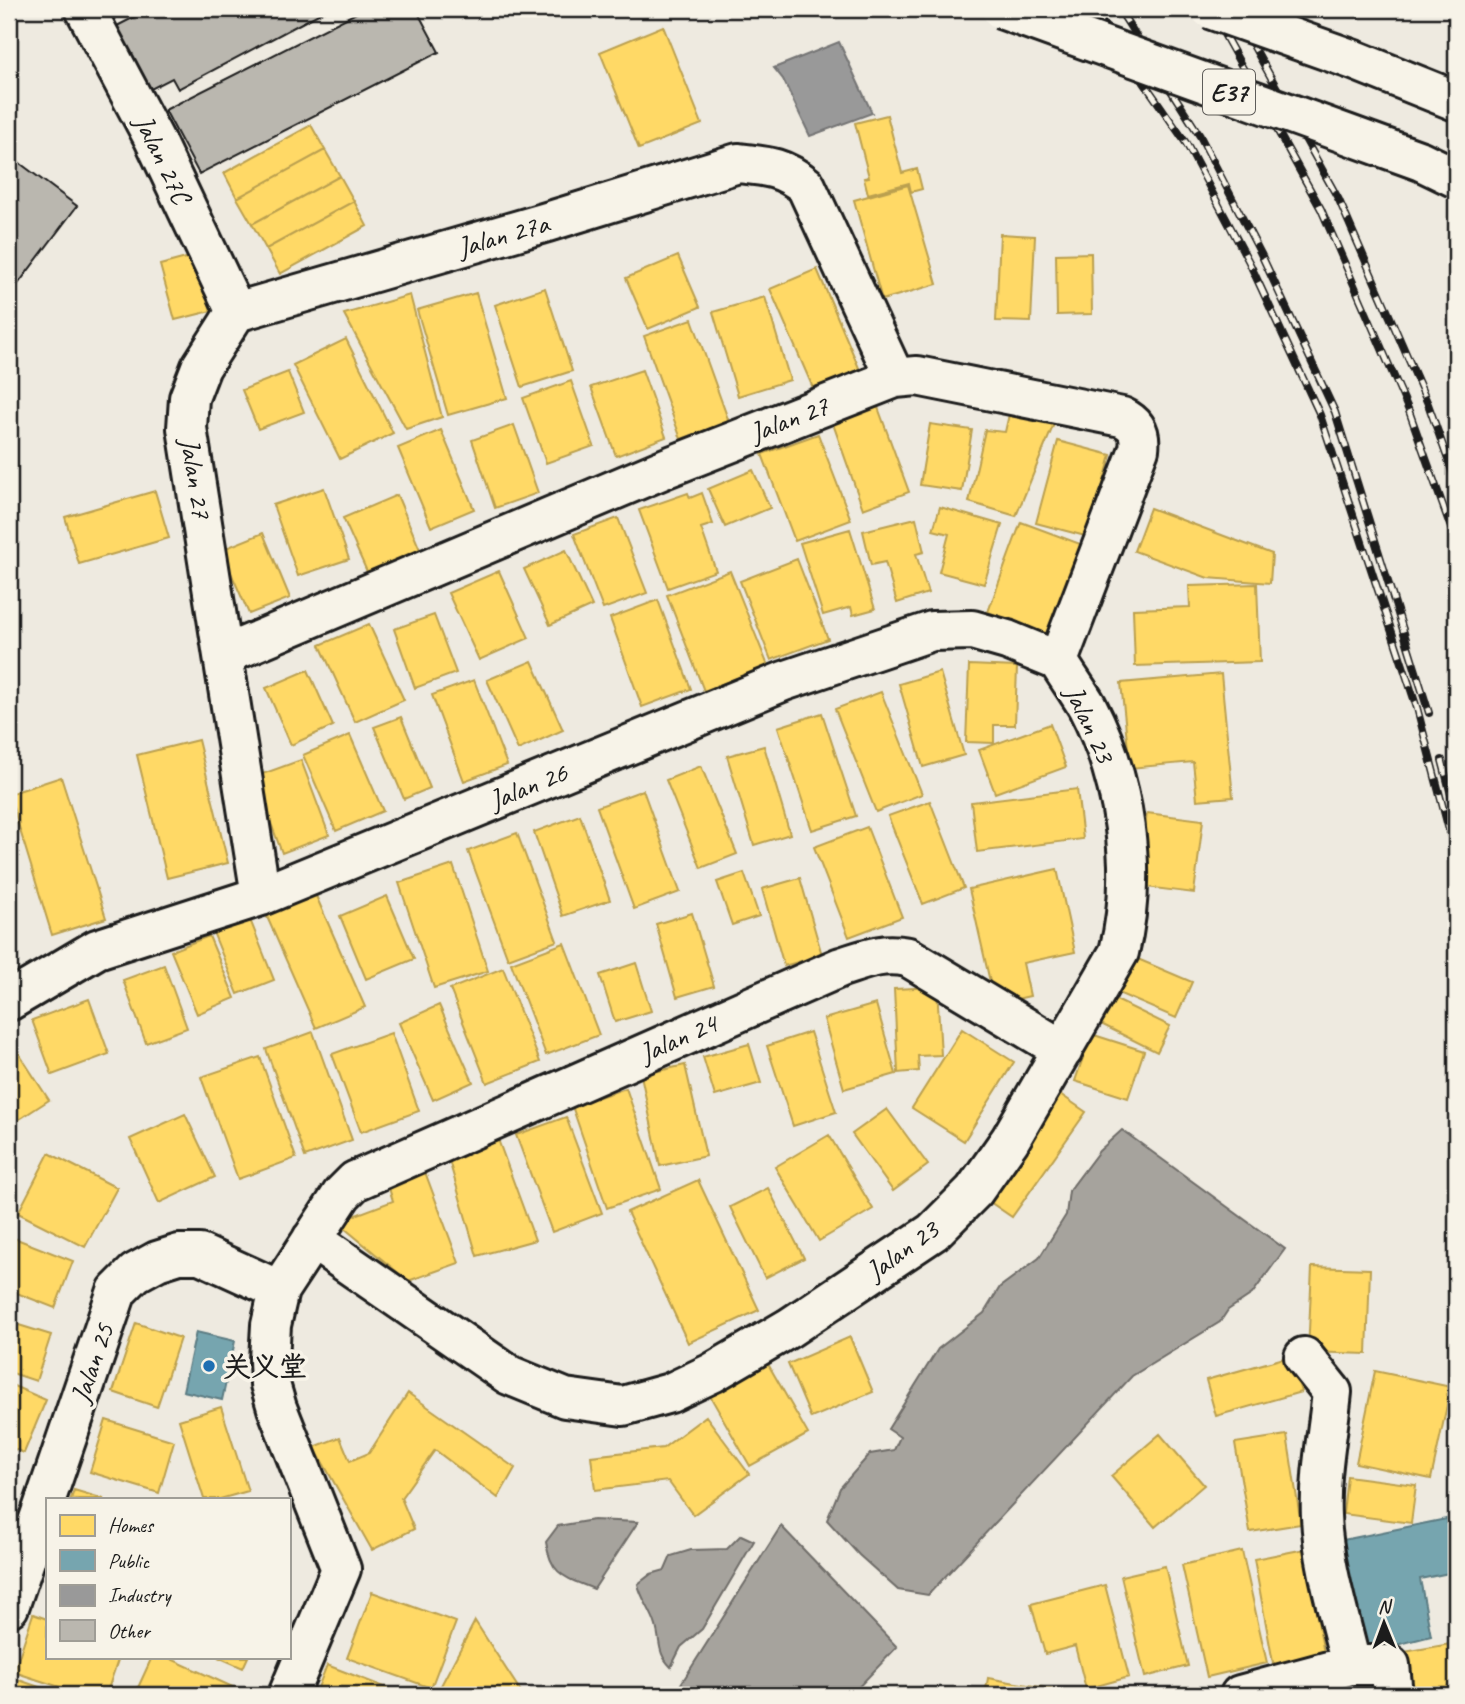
<svg xmlns="http://www.w3.org/2000/svg" width="1465" height="1704" font-family="Caveat,'LXGW WenKai TC',sans-serif">
  <style>
    .water { fill: #a6a39d; stroke: #6f6d69; stroke-width: 2 }
    .homes { fill: #ffd966; stroke: #bba050; stroke-width: 2 }
    .public { fill: #76a5af; stroke: #5b7c83; stroke-width: 2 }
    .industry { fill: #999; stroke: #747474; stroke-width: 2 }
    .building { fill: #bab7af; stroke: #1c1c1c; stroke-width: 2 }
    .lines { fill: none; stroke-linecap: round; stroke-linejoin: round }
    .minor-casing { stroke: #1c1c1c; stroke-width: 44 }
    .minor { stroke: #f7f3e8; stroke-width: 38 }
    .rail-casing { stroke: #1c1c1c; stroke-width: 8 }
    .rail { stroke: #f7f3e8; stroke-width: 5; stroke-dasharray: 16; stroke-linecap: butt }
    .highway-bridge-casing { stroke: #1c1c1c; stroke-width: 44; stroke-linecap: butt }
    .highway-bridge { stroke: #f7f3e8; stroke-width: 38 }
    .poi-dot { fill: #1f6fb2; stroke: #f7f3e8; stroke-width: 2.5 }
    .labels { text-anchor: middle; dominant-baseline: central; stroke-width: 7; stroke-linejoin: round; paint-order: stroke }
    .shield { fill: #f7f3e8; stroke: #5e5c59; stroke-width: 2 }
    .shield-label { font-size: 26px; font-weight: bold; fill: #1c1c1c }
    .street-label { font-size: 28px; fill: #1c1c1c; stroke: #f7f3e8 }
    .poi-label { font-size: 28px; font-weight: bold; fill: #1c1c1c; stroke: #f7f3e8; text-anchor: start }
  </style>
  <rect width="100%" height="100%" fill="#eeeae0"/>
  <filter id="ink" filterUnits="userSpaceOnUse"><feTurbulence type="fractalNoise" baseFrequency=".0143" numOctaves="2"/><feDisplacementMap in="SourceGraphic" scale="14" xChannelSelector="R" yChannelSelector="G"/><feConvolveMatrix kernelMatrix="1 2 1 2 8 2 1 2 1" color-interpolation-filters="sRGB"/></filter>
  <g filter="url(#ink)">
    <path class="water" d="M1122,1130L1285,1249L1252,1294L1228,1310L1220,1322L1132,1376L928,1595L898,1590L859,1555L827,1520L840,1488L870,1454L894,1450L900,1437L888,1429L938,1349L984,1313L1000,1287L1039,1258L1066,1215L1069,1191L1099,1151Z
      M593,1520L638,1522L594,1589C565,1577 551,1576 546,1542L558,1526Z
      M781,1526L897,1647L851,1695H674Z
      M741,1535L754,1541L702,1629L681,1647L671,1667C657,1653 661,1644 656,1626C652,1611 641,1599 638,1584L651,1574L665,1570L671,1556L691,1550L727,1549Z"/>
    <path class="homes" d="M663,26L702,124L639,149L600,52Z
      M887,115L902,173L917,169L922,189L911,192L909,183L868,194L864,178L869,177L855,123Z
      M311,125L325,150L237,198L224,173Z
      M325,150L340,176L252,224L237,198Z
      M340,176L354,201L266,249L252,224Z
      M908,185L937,284L882,300L854,200Z
      M354,201L367,226L280,274L266,249Z
      M1000,234L1035,236L1031,322L996,321Z
      M1091,253L1092,314L1057,315L1056,254Z
      M197,255L211,311L175,320L160,265Z
      M678,256L700,307L648,329L626,278Z
      M817,269L862,375L816,395L770,289Z
      M545,288L572,371L522,387L495,305Z
      M476,293L507,398L448,415L417,310Z
      M410,295L442,417L406,429L344,314Z
      M765,297L790,380L738,396L713,312Z
      M692,319L729,422L681,439L644,336Z
      M346,339L393,433L340,459L293,365Z
      M642,370L666,437L616,456L591,387Z
      M288,372L304,412L258,429L242,390Z
      M571,381L594,446L546,463L523,398Z
      M876,402L909,492L863,509L831,418Z
      M1010,410L1056,419L1016,516L969,502L985,430L1005,432Z
      M930,424L972,430L962,491L920,485Z
      M514,425L538,493L495,508L472,440Z
      M441,430L474,509L431,527L398,448Z
      M818,434L851,520L795,541L762,454Z
      M1058,441L1111,455L1089,537L1036,523Z
      M753,470L770,508L725,527L708,489Z
      M324,488L349,559L298,576L273,505Z
      M155,491L169,538L79,564L65,517Z
      M688,493L690,498L702,493L713,524L701,528L716,571L668,588L639,510Z
      M397,495L421,552L368,574L343,518Z
      M940,507L1002,525L984,584L939,572L949,534L933,530Z
      M1150,508L1272,554L1270,583L1208,578L1134,551Z
      M618,518L647,593L603,609L574,534Z
      M916,518L924,552L916,554L928,593L897,603L885,562L871,565L863,531Z
      M1021,522L1083,545L1050,635L988,612Z
      M850,529L875,609L853,615L851,607L823,615L800,543Z
      M263,533L290,598L249,614L221,550Z
      M566,550L592,606L550,625L524,569Z
      M797,559L828,639L771,660L740,581Z
      M499,571L529,638L479,660L448,593Z
      M730,571L768,666L704,691L667,595Z
      M1257,584L1260,662L1135,666L1133,609L1190,607L1189,586Z
      M658,600L691,689L642,707L610,618Z
      M434,615L456,673L415,688L394,629Z
      M369,624L404,700L355,722L320,645Z
      M532,661L563,730L518,750L487,680Z
      M969,665L1017,667L1015,725H994V743L966,742Z
      M308,670L333,726L291,745L266,688Z
      M940,672L964,755L923,767L899,684Z
      M1221,674L1233,797L1197,800L1193,762L1130,768L1121,683Z
      M474,680L507,765L464,781L432,695Z
      M881,692L922,794L876,812L835,709Z
      M822,713L856,816L812,830L778,727Z
      M401,717L430,788L404,799L374,727Z
      M1050,724L1066,767L995,793L979,750Z
      M350,735L383,811L336,831L303,755Z
      M198,740L228,863L167,878L137,755Z
      M764,746L790,834L754,845L727,756Z
      M301,760L329,835L282,853L254,777Z
      M701,766L737,854L701,868L666,780Z
      M61,777L106,918L52,935L9,794Z
      M1077,789L1083,839L977,852L971,802Z
      M643,790L680,892L634,909L597,807Z
      M930,801L964,888L923,904L888,816Z
      M1147,813L1203,820L1194,893L1137,886Z
      M580,815L610,900L563,916L534,832Z
      M867,827L902,917L849,937L814,847Z
      M517,833L557,941L508,959L468,851Z
      M453,865L488,971L434,988L399,883Z
      M1057,869L1075,952L1023,963L1030,996L995,1004L969,889Z
      M744,873L759,916L732,925L717,882Z
      M800,878L822,955L784,966L762,889Z
      M313,889L365,1007L316,1028L264,910Z
      M387,896L414,959L366,979L340,916Z
      M247,912L274,980L238,994L211,927Z
      M692,913L714,986L677,997L656,924Z
      M209,936L235,998L197,1014L171,951Z
      M564,943L599,1035L546,1055L511,963Z
      M1133,957L1192,982L1176,1018L1118,993Z
      M636,963L651,1011L615,1022L600,975Z
      M164,965L187,1028L146,1043L123,980Z
      M503,968L540,1062L487,1083L450,989Z
      M937,987L941,1055L918,1056L919,1071L898,1073L894,989Z
      M1112,998L1170,1026L1157,1052L1099,1023Z
      M89,999L109,1054L52,1075L32,1020Z
      M876,1004L896,1074L844,1089L824,1019Z
      M439,1005L473,1082L433,1100L399,1023Z
      M962,1029L1014,1062L964,1141L912,1108Z
      M313,1032L352,1140L305,1157L266,1049Z
      M810,1032L836,1112L793,1126L767,1046Z
      M391,1033L419,1111L361,1132L332,1054Z
      M1091,1034L1144,1051L1128,1098L1075,1081Z
      M12,1043L49,1100L9,1126V1045Z
      M749,1044L761,1083L715,1096L703,1057Z
      M260,1057L296,1158L238,1179L201,1077Z
      M685,1065L706,1156L660,1166L641,1075Z
      M626,1088L661,1189L607,1208L572,1106Z
      M1057,1092L1086,1112L1012,1217L984,1198Z
      M887,1109L928,1165L893,1191L852,1134Z
      M185,1114L215,1177L159,1203L130,1139Z
      M566,1117L602,1213L552,1232L516,1135Z
      M496,1134L535,1240L477,1256L448,1157Z
      M829,1135L873,1209L819,1241L775,1167Z
      M49,1153L117,1188L85,1247L18,1213Z
      M425,1172L459,1263L408,1281L337,1222L393,1201L388,1185Z
      M698,1180L759,1310L688,1343L627,1212Z
      M768,1188L804,1258L765,1278L730,1207Z
      M9,1236L73,1261L55,1308L9,1290Z
      M1312,1267L1370,1269L1367,1354L1308,1352Z
      M9,1322L51,1335L36,1381L9,1372Z
      M136,1323L180,1338L157,1407L113,1392Z
      M850,1337L873,1392L811,1418L788,1364Z
      M1291,1356L1301,1392L1216,1416L1206,1380Z
      M764,1357L808,1434L750,1466L706,1389Z
      M1375,1371L1451,1387L1431,1479L1356,1463Z
      M9,1384L46,1400L24,1453L9,1447Z
      M408,1393L515,1468L498,1498L435,1450L401,1498L414,1529L372,1550L314,1447L340,1437L350,1461L369,1453Z
      M221,1407L248,1491L220,1499H204L179,1420Z
      M706,1416L749,1474L693,1515L668,1481L595,1490L591,1456L663,1448Z
      M106,1420L174,1441L159,1493L90,1472Z
      M1160,1434L1204,1485L1155,1527L1111,1476Z
      M1287,1435L1301,1524L1250,1532L1235,1443Z
      M1347,1476L1416,1485L1411,1523L1343,1514Z
      M74,1490L104,1499H71Z
      M1305,1549L1325,1659L1274,1668L1254,1559Z
      M1242,1551L1267,1663L1207,1677L1182,1565Z
      M1165,1566L1188,1666L1145,1677L1121,1576Z
      M1105,1585L1129,1677L1086,1689L1075,1646L1045,1654L1031,1604Z
      M372,1592L456,1622L431,1688L347,1658Z
      M33,1614L47,1619V1657H119L106,1695H84L14,1672Z
      M475,1621L523,1695H436Z
      M1456,1643V1694L1411,1695L1404,1652Z
      M152,1657H167L237,1689L234,1695H143L136,1692Z
      M218,1657H248L243,1668Z
      M327,1665L405,1695H315Z
      M988,1678L1084,1695H985Z
      M19,1680L62,1695H13Z"/>
    <path class="public" d="M196,1332L235,1341L222,1400L183,1391Z
      M1456,1517V1598H1455L1449,1573L1420,1579L1431,1636L1361,1654L1338,1541Z"/>
    <path class="industry" d="M839,42L872,113L810,136L783,79L774,68Z"/>
    <path class="building" d="M150,9H328L178,89L172,78L147,91L113,28Z
      M364,9H416L439,52L199,174L165,110Z
      M9,155L77,206L9,296Z"/>
    <g class="lines">
      <g class="minor-casing">
        <path id="minor" d="M85,9L154,139L236,312
          M236,312L547,222L738,163C767,166 783,167 806,186L895,378
          M236,312L201,367L189,398L187,428L261,896
          M224,655L666,468L895,378L917,376L1122,417C1137,424 1141,433 1139,449L1058,661
          M9,1001L97,949L261,896L784,681L932,631L972,630L1007,640L1058,661
          M312,1239L509,1375L565,1398L623,1406L670,1393L712,1373L789,1328L933,1232L974,1191L1010,1140L1119,952C1139,873 1125,779 1087,706C1078,691 1067,676 1058,661
          M1304,1357L1332,1392C1328,1433 1319,1475 1321,1516C1323,1566 1340,1617 1351,1665
          M9,1607L117,1291L135,1273L157,1261L179,1254H200L279,1290
          M288,1695L341,1569L277,1408L270,1384L269,1360L271,1325L279,1290L342,1194L355,1181L841,967C866,959 881,952 908,957L1063,1050
          M1240,1695L1351,1665H1390L1393,1695"/>
      </g>
      <use href="#minor" class="minor"/>
      <g class="rail-casing">
        <path id="rail" d="M1093,9L1186,143L1249,262L1320,415L1417,708L1456,857
          M1119,9L1200,136L1261,254L1335,412L1429,713
          M1210,9L1321,209L1409,411L1456,542
          M1233,9L1339,200L1428,404L1456,482
          M1442,760L1456,814"/>
      </g>
      <use href="#rail" class="rail"/>
      <g class="highway-bridge-casing">
        <path id="highway-bridge" d="M1001,9L1421,161L1456,178
          M1210,9L1354,60L1456,101"/>
      </g>
      <use href="#highway-bridge" class="highway-bridge"/>
    </g>
  </g>
  <circle class="poi-dot" cx="209" cy="1366" r="7"/>
  <g class="labels">
    <rect class="shield" x="1203" y="69.5" width="52" height="45" rx="5"/>
    <g class="shield-label">
      <text x="1229" y="92">E37</text>
    </g>
    <g class="street-label">
      <text transform="translate(163 159) rotate(64)">Jalan 27C</text>
      <text transform="translate(503 235) rotate(-16)">Jalan 27a</text>
      <text transform="translate(789 419) rotate(-21)">Jalan 27</text>
      <text transform="translate(196 478) rotate(81)">Jalan 27</text>
      <text transform="translate(1090 724) rotate(65)">Jalan 23</text>
      <text transform="translate(528 786) rotate(-22)">Jalan 26</text>
      <text transform="translate(678 1038) rotate(-24)">Jalan 24</text>
      <text transform="translate(902 1250) rotate(-36)">Jalan 23</text>
      <text transform="translate(92 1363) rotate(-71)">Jalan 25</text>
    </g>
    <g class="poi-label">
      <text x="223" y="1366">关义堂</text>
    </g>
  </g>
  <rect width="1465" height="1704" fill="none" stroke="#f7f3e8" stroke-width="35"/>
  <rect x="18" y="18" width="1430" height="1669" fill="none" stroke="#1c1c1c" stroke-width="2.5" filter="url(#ink)"/>
  <rect x="46" y="1498" width="245" height="161" fill="#f7f3e8" stroke="#9f9d96" stroke-width="2"/>
  <rect x="60" y="1515" width="35" height="21" fill="#ffd966" stroke="#9f9d96" stroke-width="2"/>
  <text x="108" y="1532" font-size="21" fill="#1c1c1c">Homes</text>
  <rect x="60" y="1550" width="35" height="21" fill="#76a5af" stroke="#9f9d96" stroke-width="2"/>
  <text x="108" y="1568" font-size="21" fill="#1c1c1c">Public</text>
  <rect x="60" y="1585" width="35" height="21" fill="#999999" stroke="#9f9d96" stroke-width="2"/>
  <text x="108" y="1602" font-size="21" fill="#1c1c1c">Industry</text>
  <rect x="60" y="1620" width="35" height="21" fill="#bab7af" stroke="#9f9d96" stroke-width="2"/>
  <text x="108" y="1638" font-size="21" fill="#1c1c1c">Other</text>
  <g transform="translate(1384 1623) rotate(359)" stroke="#f7f3e8" stroke-width="5" paint-order="stroke">
  <path d="M0-5L12 26L0 18L-12 26Z" fill="#1c1c1c"/>
  <text y="-10" font-size="19" font-weight="bold" text-anchor="middle" fill="#1c1c1c">N</text>
  </g>
</svg>
